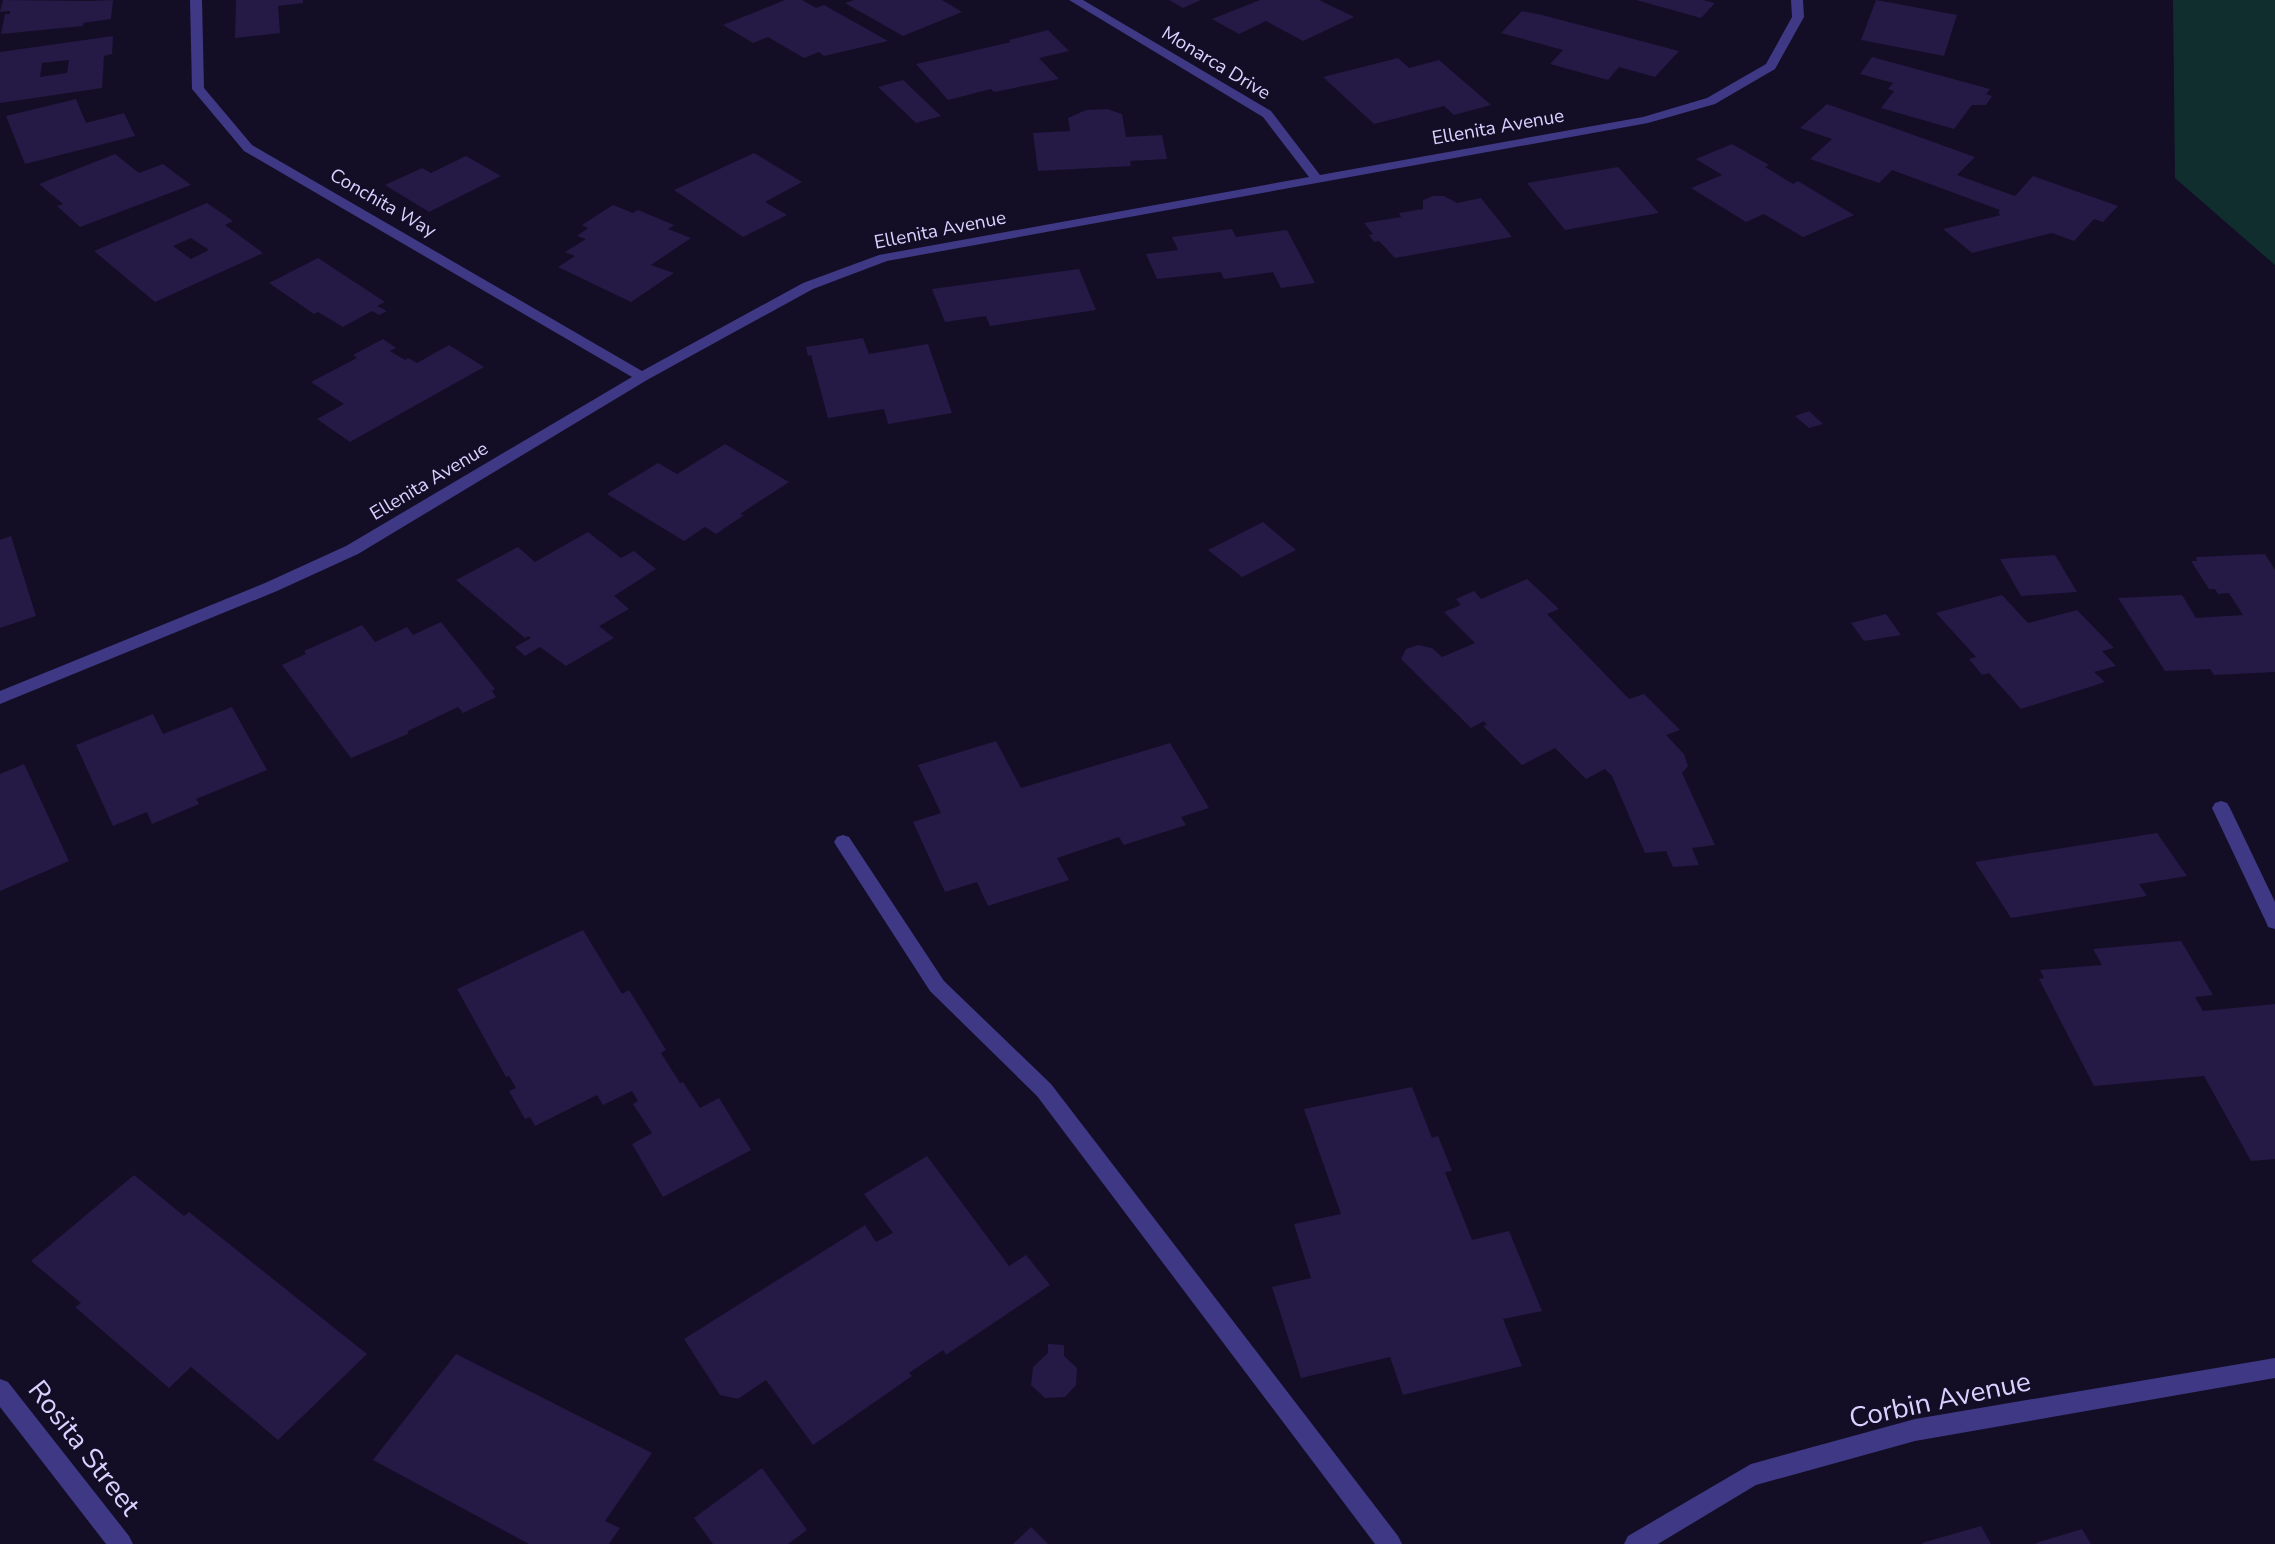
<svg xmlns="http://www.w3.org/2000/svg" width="2275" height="1544" font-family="'Nunito Sans',sans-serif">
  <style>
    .green { fill: #112e2f }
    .building { fill: #251946; fill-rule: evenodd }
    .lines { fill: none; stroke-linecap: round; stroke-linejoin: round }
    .lane { fill: #3e3885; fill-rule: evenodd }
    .street { fill: #3e3885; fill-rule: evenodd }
    .labels { text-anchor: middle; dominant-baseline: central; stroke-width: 5; stroke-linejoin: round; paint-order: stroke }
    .far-street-label { font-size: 19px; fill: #d9d1ff; stroke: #130e25 }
    .near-street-label { font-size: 28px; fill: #d9d1ff; stroke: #130e25 }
  </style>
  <rect width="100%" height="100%" fill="#130e25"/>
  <path class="green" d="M2173,0H2275V265L2175,178Z"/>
  <path class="building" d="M3,0L89,1L113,0L111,19L83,23V26L1,34L5,14H10V11L0,12Z
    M236,0H303V3L278,6L280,33L235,38Z
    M785,0H802L816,8L824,5L888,41L824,56L819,52L804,58L768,37L753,43L723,25Z
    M854,0H942L962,12L903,36L845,3Z
    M1169,0H1201L1183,8Z
    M1260,0H1319L1354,17L1303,41L1266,21L1239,34L1212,19Z
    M1636,0H1703L1715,3L1701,18Z
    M1876,0L1957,15L1944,56L1861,40Z
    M1522,11L1542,15L1679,51L1655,77L1619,67L1608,80L1550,64L1563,50L1501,33Z
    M1048,30L1069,51L1039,58L1059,79L994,92L991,89L948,100L916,64L1011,42L1009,40Z
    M113,36L112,54L104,56L102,88L0,103V52ZM69,60L67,73L40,77L42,63Z
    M1872,57L1990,89L1986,94L1992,96L1986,105H1972L1954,129L1881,108L1894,91L1888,89L1893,83L1860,74Z
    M1398,58L1409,68L1439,60L1491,105L1454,115L1444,106L1374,124L1323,77Z
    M903,80L941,116L916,123L878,87Z
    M76,99L86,123L124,113L135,136L25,164L6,116Z
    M1827,104L1975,157L1957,175L2015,196L2033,176L2118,206L2103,222L2094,219L2074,241L2052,233L1972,253L1943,229L2001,215L1998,213L2000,210L1892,170L1879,183L1810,159L1832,139L1800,128Z
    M1107,109L1122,114L1126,137L1162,135L1167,159L1130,161L1131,166L1038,171L1033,133L1070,131L1068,118L1086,110Z
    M1732,144L1769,165L1765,167L1793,184L1798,181L1854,215L1803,237L1764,214L1746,222L1691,188L1722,175L1696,159Z
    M754,153L802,182L765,202L787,215L743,237L674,190Z
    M115,154L139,173L163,164L191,185L80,227L57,206L63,204L39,184Z
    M466,156L501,176L429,212L385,185L422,168L431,173Z
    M1618,167L1659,213L1565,230L1527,183Z
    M1433,196H1444L1457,203L1481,198L1512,237L1395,258L1379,241L1374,242L1369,235L1373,234L1364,223L1401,217L1399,213L1423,209V200Z
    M207,203L233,221L225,225L263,253L155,302L94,251ZM191,238L209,250L191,259L173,246Z
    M613,205L633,213L638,210L674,225L668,229L691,238L651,265L674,273L631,302L558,267L575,256L565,252L586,239L577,236L588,228L582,225Z
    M1232,229L1236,237L1287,230L1315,283L1281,288L1273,272L1224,279L1221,272L1157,279L1146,254L1178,250L1172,237Z
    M318,258L385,302L377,306L387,311L379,315L372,311L343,327L318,312L314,314L269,283Z
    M1079,269L1096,310L990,326L986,316L945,322L932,289Z
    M863,338L869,354L928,344L952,413L888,424L884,409L828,418L811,355L808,356L806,347Z
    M383,339L396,348L390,351L405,360L408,358L417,363L449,345L484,367L350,442L317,419L344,404L311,382L357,358L353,355Z
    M1809,411L1823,424L1809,428L1795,416Z
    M725,444L789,482L740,514L744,515L716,534L705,527L684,541L607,494L658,463L677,474Z
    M1263,522L1296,550L1242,577L1208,550Z
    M588,532L621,558L634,551L656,569L614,596L629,609L599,626L614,638L566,666L540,647L525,656L515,647L531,638L528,636L525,638L456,580L518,547L535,562Z
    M11,536L36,616L0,628V540Z
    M2265,554L2275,570V672L2214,675L2210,669L2165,671L2118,598L2182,595L2196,618L2243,615L2229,593L2218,594L2215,589H2209L2191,561H2197L2196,557Z
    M2055,555L2077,592L2021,596L2000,559Z
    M1527,579L1559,609L1547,614L1629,699L1644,694L1680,730L1666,735L1684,754L1688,766L1682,773L1715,845L1692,848L1699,865L1673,867L1666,851L1645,853L1612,776L1605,769L1586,779L1555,748L1522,765L1483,726L1487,725L1484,721L1471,728L1401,659L1406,649L1418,645L1432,648L1442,657L1475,643L1444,612L1461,605L1456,599L1474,591L1481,599Z
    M2002,595L2028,623L2077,610L2114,648L2102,651L2116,666L2094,672L2105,682L2021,709L1989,673L1982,675L1969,659L1976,657L1936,613Z
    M1886,614L1901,635L1864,641L1851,623Z
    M441,622L495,689L492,691L496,697L463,713L458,707L408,731V734L351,758L282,665L306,654L304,651L362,625L375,642L407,627L413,635Z
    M232,707L267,770L196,799L199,804L152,824L147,812L113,826L76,745L153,714L163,734Z
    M996,741L1021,788L1170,743L1209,808L1181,817L1186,825L1124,845L1119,837L1057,858L1069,880L988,906L977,882L945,892L913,822L941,813L918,765Z
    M24,764L69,861L0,891V774Z
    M2157,833L2187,876L2139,884L2147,896L2011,918L1975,862Z
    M583,930L622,994L629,990L666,1050L661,1053L680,1083L683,1082L700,1108L719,1098L751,1150L663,1197L632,1144L652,1133L633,1104L638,1101L632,1091L603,1105L597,1095L535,1126L530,1117L525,1119L509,1091L516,1088L509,1076L506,1077L457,989Z
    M2181,941L2213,995L2195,997L2203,1011L2275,1004V1159L2251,1161L2204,1076L2094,1086L2039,979L2044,978L2040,970L2102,965L2093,949Z
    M1412,1087L1432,1138L1438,1136L1452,1171L1445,1172L1472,1240L1509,1231L1542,1311L1503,1319L1522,1366L1403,1395L1390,1357L1301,1378L1272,1287L1311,1278L1294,1224L1341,1214L1304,1109Z
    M927,1156L1009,1266L1026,1255L1050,1285L946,1355L943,1350L909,1373L912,1376L813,1445L766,1380L738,1399L720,1395L684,1339L865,1225L876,1242L893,1233L864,1194Z
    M134,1175L184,1216L189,1212L367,1354L278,1440L191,1367L169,1388L75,1307L81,1303L31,1261Z
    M1048,1344L1064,1345V1356L1077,1368L1076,1385L1065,1397L1045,1398L1031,1385L1033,1367L1048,1353Z
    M456,1354L652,1453L605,1521L620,1528L609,1544H529L373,1460Z
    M762,1468L807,1530L788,1544H713L694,1518Z
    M1981,1526L1991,1544H1923L1922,1543Z
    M1031,1527L1048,1544H1013Z
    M2082,1529L2091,1544H2036V1543Z"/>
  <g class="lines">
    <path class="lane" d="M2221,801L2227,803L2230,808L2275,902V929L2268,927L2266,922L2212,808L2215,803Z
      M843,835L849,837L944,981L1051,1084L1398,1536L1402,1544H1375L1037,1096L930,991L837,847L834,842L837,837Z"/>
    <path class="street" d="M190,0H202L204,88L252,145L642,371L803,283L879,255L1309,177L1263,117L1069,0H1083L1271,111L1320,175L1643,117L1707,98L1766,64L1792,17L1791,0H1803L1804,17L1775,69L1715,104L1648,123L887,261L813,289L647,380L358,554L277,591L0,704V691L265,583L346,546L632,377L244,151L192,89Z
      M2275,1358V1378L1915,1441L1756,1485L1658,1544H1624L1628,1536L1751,1464L1915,1419Z
      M0,1379L8,1382L129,1536L133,1544H106L0,1407Z"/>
  </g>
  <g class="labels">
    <g class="far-street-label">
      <text transform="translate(1216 63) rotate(31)">Monarca Drive</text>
      <text transform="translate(1498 127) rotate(-10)">Ellenita Avenue</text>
      <text transform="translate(383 203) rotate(30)">Conchita Way</text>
      <text transform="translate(940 230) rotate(-11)">Ellenita Avenue</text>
      <text transform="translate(429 481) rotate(-31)">Ellenita Avenue</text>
    </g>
    <g class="near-street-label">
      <text transform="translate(1940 1400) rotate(-12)">Corbin Avenue</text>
      <text transform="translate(84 1448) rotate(52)">Rosita Street</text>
    </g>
  </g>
</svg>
